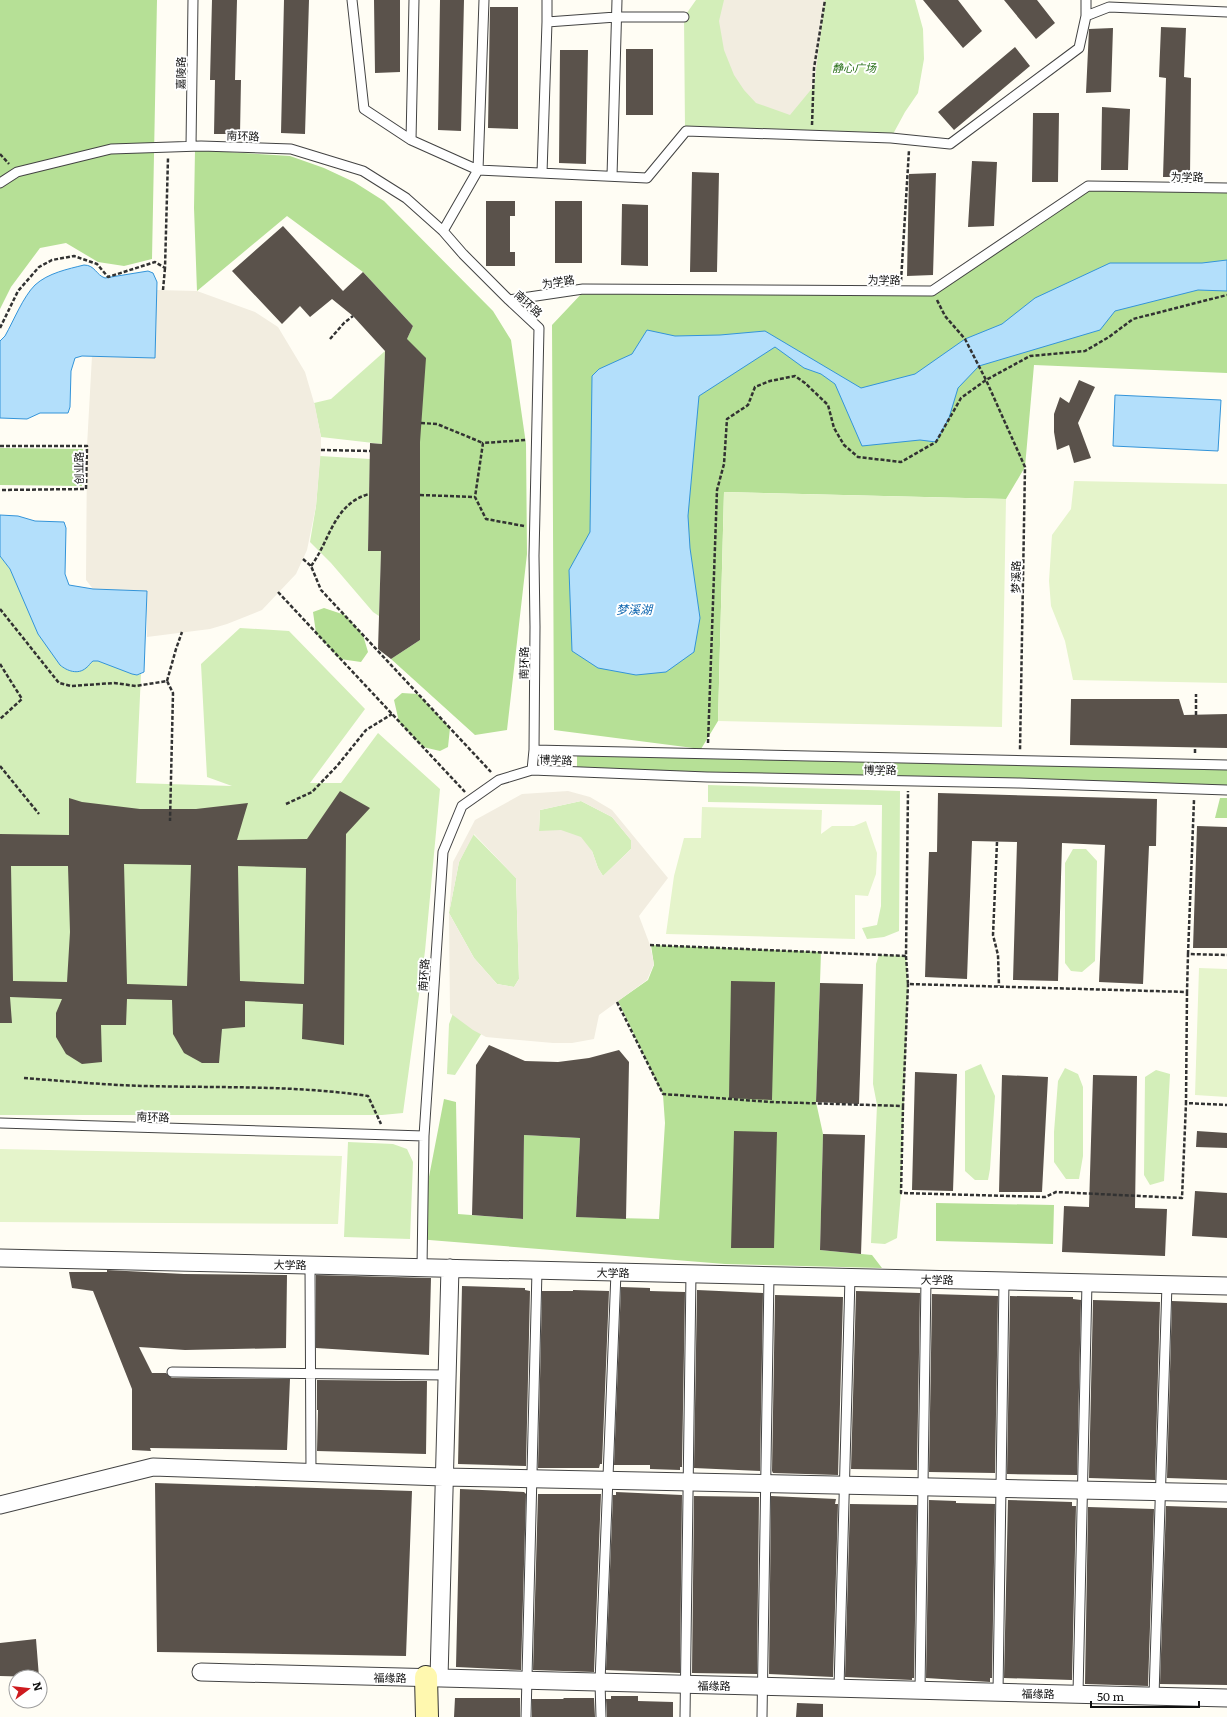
<svg xmlns="http://www.w3.org/2000/svg" width="1227" height="1717" font-family="Literata,'Noto Sans SC',serif">
  <style>
    .green { fill: #d3eeb9 }
    .forest { fill: #b6e096 }
    .pitch { fill: #e5f4cb }
    .plaza { fill: #f2ede0; fill-rule: evenodd }
    .water { fill: #b3dffb; stroke: #3394d9 }
    .building { fill: #5a524b; fill-rule: evenodd }
    .lines { fill: none; stroke-linecap: round; stroke-linejoin: round }
    .lane-casing { stroke: #434343; stroke-width: 11 }
    .street-casing { stroke: #434343; stroke-width: 19 }
    .secondary-casing { stroke: #323232; stroke-width: 24 }
    .path { stroke: #323232; stroke-width: 2.5; stroke-dasharray: 4 2; stroke-linecap: butt }
    .lane { stroke: #fff; stroke-width: 9 }
    .street { stroke: #fff; stroke-width: 17 }
    .secondary { stroke: #fff8af; stroke-width: 22 }
    .labels { text-anchor: middle; dominant-baseline: central; stroke-width: 4; stroke-linejoin: round; paint-order: stroke }
    .park-label { font-size: 11px; font-style: italic; fill: #297019; stroke: #fff }
    .street-label { font-size: 11px; fill: #101010; stroke: #fff }
    .water-label { font-size: 12px; font-style: italic; fill: #0c65af; stroke: #fff }
  </style>
  <rect width="100%" height="100%" fill="#fffdf4"/>
  <path class="green" d="M696,0H915L923,29L924,59L918,93L905,112L892,136L685,129L684,17Z
    M385,351L382,444L321,437L314,403L331,399Z
    M320,456L370,459L368,551H381L379,616L373,612L331,563L310,542L316,506Z
    M0,556L10,569L15,579L86,668L93,661H98L137,675L141,674L136,783L232,786L207,777L201,664L240,628L289,631L365,709L310,783H341L378,733L440,789L425,951L403,1113L382,1115H0Z
    M708,785L900,791L899,931L884,937L867,939L862,928L877,925L881,906L882,805L708,802Z
    M581,801L612,817L631,840V849L603,876L598,868L592,851L539,831L540,810Z
    M473,834L516,878L519,979L514,987L497,984L474,958L449,913L459,862Z
    M1073,849H1086L1097,861L1095,961L1082,972L1071,971L1065,963V863Z
    M879,955L906,956L908,984L901,1193L897,1238L885,1244L871,1243L877,1105L873,1084L876,964Z
    M455,1008L487,1025L455,1075L447,1074L449,1024Z
    M981,1064L995,1096L990,1169L988,1180H975L965,1171V1071Z
    M1065,1068L1078,1074L1083,1087V1156L1079,1179H1066L1054,1162V1132L1058,1081Z
    M1156,1070L1170,1074L1164,1181L1150,1185L1144,1175L1145,1077Z
    M348,1142L393,1144L407,1149L413,1162L410,1239L344,1237Z"/>
  <path class="forest" d="M0,0H157L152,259L124,266L98,262L66,243L40,248L11,287L0,309Z
    M195,150L290,156L324,168L354,182L384,201L493,311L511,340L526,444L527,554L507,730L475,735L391,659L420,640V442L407,339L413,326L363,272L287,216L197,291L194,208Z
    M1089,188L1227,190V373L1034,365L1025,467L1006,499L724,492L718,721L701,749L554,730L552,325L585,290L934,293Z
    M0,448L83,449L82,486L0,485Z
    M324,608L345,615L363,635L368,652L361,662L340,659L316,633L313,612Z
    M402,693L418,694L450,728L448,747L440,751L423,747L399,722L394,700Z
    M577,753L1227,765V786L577,771Z
    M1220,798H1227V818H1215Z
    M651,945L821,952L816,1102L823,1134L820,1250L872,1255L882,1268L725,1264L417,1239L444,1099L456,1102L458,1214L523,1219L524,1135L580,1138L576,1217L659,1219L665,1123L663,1095L618,1001L648,980L654,965Z
    M936,1203L1054,1205L1053,1244L936,1241Z"/>
  <path class="pitch" d="M1074,481L1227,484V683L1073,680L1065,641L1051,606L1049,581L1052,535L1071,509Z
    M724,492L1006,499L1002,727L718,721Z
    M702,807L822,810L821,834L832,826H854L866,821L877,853L876,874L868,896L855,895V939L666,934L674,876L684,838H701Z
    M1199,968L1227,969V1097L1195,1095Z
    M0,1149L342,1156L338,1224L0,1222Z"/>
  <path class="plaza" d="M724,0H825L814,86L790,115L756,103L744,90L734,75L724,50L719,21Z
    M156,290L197,291L255,312L278,327L305,372L315,406L321,437V450L316,506L307,550L296,574L262,610L227,624L210,629L147,637V591L93,589L86,580L87,446L92,356L155,358Z
    M568,791L590,797L612,810L668,878L639,916L650,945L654,964L647,980L599,1015L594,1039L572,1043H553L486,1037L473,1030L450,1013L449,914L453,862L475,820L522,794ZM581,801L612,817L631,840V849L603,876L598,868L592,851L581,837L561,830L539,831L540,810ZM474,834L516,878L519,979L514,987L497,984L474,958L449,913L459,862Z"/>
  <path class="water" d="M1227,260V291L1198,290L1115,311L1100,330L979,366L958,388L949,418L936,442L920,440L862,446L835,384L821,374L804,368L775,347L699,396L688,516L690,548L700,618L694,652L666,672L636,675L598,668L572,651L569,570L590,532L592,376L599,369L632,354L647,330L675,336L720,335L765,331L861,388L915,374L965,339L1002,324L1035,298L1110,263H1202Z
    M84,265C95,265 96,275 105,278L148,271L153,273L157,282L155,358L82,356L75,358L71,371L70,407L68,413H40L27,419L0,418V341L5,336C14,320 23,297 35,285C48,273 68,269 84,265Z
    M1115,395L1221,400L1218,451L1113,446Z
    M0,515L18,516L35,521L64,522L66,528L65,574L69,585L93,589L147,591L144,672L137,675L132,674L98,661H93C90,663 89,666 86,668C78,675 67,671 60,665L38,634L10,569L0,556Z"/>
  <path class="building" d="M212,0H237L235,80H241L240,134H214L215,80H210Z
    M284,0H309L305,134L281,133Z
    M374,0H400V72L375,73Z
    M440,0H464L461,131L438,130Z
    M923,0H958L982,31L963,48Z
    M1004,0H1037L1055,23L1036,39Z
    M490,7H518V129L488,128Z
    M1161,27L1186,28L1184,77L1191,78L1190,177H1163L1166,78L1159,77Z
    M1113,28L1111,92L1086,93L1089,29Z
    M1015,47L1030,66L954,130L938,112Z
    M626,49H653V115H626Z
    M560,50H588L586,164L559,163Z
    M1102,107L1130,109L1128,170H1101Z
    M1033,113H1059L1058,182H1032Z
    M972,161L997,162L994,226L968,227Z
    M692,172L719,173L717,272H690Z
    M936,173L933,275L907,276L909,174Z
    M486,201H515V216H510V252H515V266H486Z
    M555,201H582V263H555Z
    M622,204L648,205V266L621,265Z
    M283,226L343,291L363,272L413,326L407,339L426,358L420,442V640L391,659L378,649L381,551H368L370,443L382,444L385,351L353,316L332,299L310,317L300,306L282,324L232,271Z
    M1079,380L1095,387L1078,423L1091,458L1074,463L1069,445L1057,450L1054,432V414L1060,397L1069,403Z
    M1071,699H1179L1184,715L1227,714V748L1070,745Z
    M340,791L370,808L346,834L344,1045L302,1039L303,1004L245,1001V1027L222,1029L219,1063H202L184,1053L173,1034L172,1000L127,999L126,1025H101L102,1062L82,1064L66,1054L56,1037V1013L62,999L10,997L12,1023H0V834L69,835V798L82,802L140,809H196L248,803L237,840L307,839ZM124,864L191,865L187,986L127,984ZM11,866H68L70,932L67,982L13,981ZM238,866L306,868L304,984L240,981Z
    M938,793L1157,799L1156,846H1149L1143,984L1099,982L1105,845L1062,843L1058,981L1013,980L1017,842L972,841L967,979L925,977L929,852H937Z
    M1197,826L1227,827V948H1193Z
    M731,981L775,982L772,1100L729,1098Z
    M820,983L863,984L859,1104L816,1102Z
    M489,1045L525,1061L558,1062L589,1058L619,1050L629,1062L626,1219L576,1217L580,1138L524,1135L523,1219L472,1215L476,1065Z
    M915,1072L957,1074L953,1191L912,1190Z
    M1002,1075L1048,1077L1042,1192H999Z
    M1093,1075L1137,1076L1135,1208L1167,1209L1165,1256L1062,1252L1064,1206L1089,1207Z
    M734,1131L777,1132L774,1248H731Z
    M1197,1131L1227,1133V1148L1196,1147Z
    M823,1134L865,1135L861,1254L820,1250Z
    M1195,1191L1227,1193V1238L1192,1236Z
    M107,1270L184,1274L287,1275L286,1348L185,1350L139,1347L152,1373H166L172,1378L290,1379L287,1450L150,1448L151,1451L132,1450V1389L93,1291L72,1288L69,1272H107Z
    M316,1275L431,1278L429,1355L316,1348Z
    M462,1286L525,1288V1290L530,1291L526,1466L458,1464Z
    M621,1287L650,1288V1291L685,1292L682,1467H680V1470L650,1469V1465H614Z
    M573,1290L609,1291L602,1464H600L599,1468H538L542,1291H573Z
    M697,1290L763,1293L760,1471L694,1468Z
    M856,1291L920,1293L917,1470L851,1469Z
    M932,1294L998,1296L995,1473L929,1472Z
    M775,1295L843,1297L838,1475L773,1473L772,1471Z
    M1010,1296L1073,1297V1299L1081,1300L1077,1475L1007,1474Z
    M1093,1300L1160,1302L1155,1480L1089,1478Z
    M1172,1301L1227,1303V1480L1167,1478Z
    M317,1380L427,1381L426,1454L317,1451L318,1410H317Z
    M155,1483L412,1491L406,1656L157,1652Z
    M460,1489L524,1492L526,1494L521,1670L456,1667Z
    M616,1492L682,1495L680,1673L606,1670L613,1495H616Z
    M538,1494H601L594,1672L533,1670Z
    M694,1496L759,1497L757,1674L692,1673Z
    M771,1496L836,1499L835,1504H838L833,1677L769,1674Z
    M929,1500L956,1501V1503L995,1504L992,1678H990V1682L926,1678Z
    M1008,1500L1072,1502V1506H1076L1072,1680L1004,1678Z
    M850,1504L917,1505L914,1678H912V1680L845,1677Z
    M1166,1506L1227,1508V1685L1160,1684Z
    M1088,1507L1154,1509L1148,1686L1085,1684Z
    M36,1639L39,1677L0,1676V1643Z
    M611,1696H638V1701L673,1702V1717H607L606,1699H611Z
    M455,1698H520V1717H454Z
    M564,1698H594L595,1717H532V1699H563Z
    M797,1703L823,1704V1717H796Z"/>
  <g class="lines">
    <g class="lane-casing">
      <path id="lane" d="M352,0L364,109L411,140L478,170L484,0
        M547,0V22L616,17H684
        M1086,0V16
        M411,140L414,0
        M191,146L193,0
        M542,173L547,22
        M612,176L617,0
        M0,183L17,172L111,149L201,146L291,149L363,171L406,198L443,231L463,254L509,300L539,328L534,556L535,627L534,750L532,770L499,780L462,806L443,852L424,1136L0,1123
        M443,231L478,170L647,178L686,131L891,138L950,144L1079,48L1086,16L1109,7L1227,12
        M509,300L583,289L932,291L1088,186L1227,188
        M534,750L1227,765
        M532,770L707,777L1019,783L1227,790
        M310,1265L311,1472
        M422,1267L424,1136
        M172,1372L447,1375
        M839,1688L850,1277
        M920,1690L926,1279
        M998,1692L1004,1281
        M1078,1694L1087,1282
        M1154,1696L1167,1284
        M526,1717L537,1270
        M601,1717L600,1682L616,1272
        M685,1717L691,1273
        M762,1717L769,1275"/>
    </g>
    <g class="street-casing">
      <path id="street" d="M0,1258L1227,1286
        M0,1505L153,1467L443,1477L1227,1493
        M201,1672L1227,1698
        M439,1678L450,1268"/>
    </g>
    <g class="secondary-casing">
      <path id="secondary" d="M426,1677L427,1717"/>
    </g>
    <path class="path" d="M812,125L814,68L825,0
      M0,154L9,164
      M901,281L909,150
      M163,290L165,268
      M937,300L945,316L965,339L986,380L1025,467L1020,750
      M0,328L18,291L39,267L52,260L74,256L97,264L108,277L155,262L165,268L168,158
      M330,339L344,323L353,316
      M421,423L437,424L483,443
      M0,446H87L86,489L0,490
      M321,450L370,451
      M420,495L475,497
      M524,526L486,519L475,497L483,443L526,440
      M303,559L311,566L321,590L491,772
      M311,566C330,541 333,504 369,494
      M278,592L465,792
      M0,609L59,683L71,686L114,683L136,686L167,681L173,693L170,821
      M0,664L22,699L0,719
      M167,681L176,649L182,632
      M1196,715V694
      M708,743L717,490L724,464L727,419L748,405L755,387L770,381L795,376L805,383L828,405L834,428L844,445L858,457L901,462L936,442L961,398L986,380L1030,356L1085,351L1109,337L1133,319L1227,295
      M1195,753V747
      M0,766L39,814
      M286,804L312,792L337,766L366,730L392,714
      M997,842L993,935L998,955L999,986
      M650,945L906,956L908,791
      M1188,954L1194,800
      M906,956L908,984L1187,992L1188,954L1227,955
      M1187,992L1186,1103L1227,1105
      M617,1002L663,1094L771,1102L903,1106L908,984
      M24,1078C64,1081 105,1085 145,1086C220,1088 294,1085 368,1096L381,1124
      M903,1106L901,1193L1045,1197L1056,1192L1182,1198L1186,1103"/>
    <use href="#lane" class="lane"/>
    <use href="#street" class="street"/>
    <use href="#secondary" class="secondary"/>
  </g>
  <g class="labels">
    <g class="park-label">
      <text x="854" y="67">静心广场</text>
    </g>
    <g class="street-label">
      <text transform="translate(180 73) rotate(-89)">嘉陵路</text>
      <text transform="translate(243 135) rotate(2)">南环路</text>
      <text transform="translate(1187 176) rotate(1)">为学路</text>
      <text transform="translate(884 279) rotate(1)">为学路</text>
      <text transform="translate(558 281) rotate(-9)">为学路</text>
      <text transform="translate(529 303) rotate(42)">南环路</text>
      <text transform="translate(78 468) rotate(-90)">创业路</text>
      <text transform="translate(1015 577) rotate(-89)">梦溪路</text>
      <text transform="translate(523 663) rotate(-89)">南环路</text>
      <text transform="translate(556 759) rotate(2)">博学路</text>
      <text transform="translate(880 769) rotate(1)">博学路</text>
      <text transform="translate(423 975) rotate(-86)">南环路</text>
      <text transform="translate(153 1116) rotate(2)">南环路</text>
      <text transform="translate(290 1264) rotate(1)">大学路</text>
      <text transform="translate(613 1272) rotate(1)">大学路</text>
      <text transform="translate(937 1279) rotate(1)">大学路</text>
      <text transform="translate(390 1677) rotate(1)">福缘路</text>
      <text transform="translate(714 1685) rotate(1)">福缘路</text>
      <text transform="translate(1038 1693) rotate(1)">福缘路</text>
    </g>
    <g class="water-label">
      <text x="634" y="609">梦溪湖</text>
    </g>
  </g>
  <g transform="translate(28 1689) rotate(75)"><circle r="19" fill="#ffffff" stroke="#9f9f9f"/>
  <path d="M0-3L7 15L0 10L-7 15Z" fill="#ce1a1f"/>
  <text y="-6" font-size="11" font-weight="bold" text-anchor="middle" fill="#101010">N</text>
  </g>
  <path d="M1091 1701v6h108v-6" fill="none" stroke="#101010" stroke-width="2"/>
  <text x="1097" y="1701" font-size="12" fill="#101010" stroke="#ffffff" stroke-width="3" paint-order="stroke">50 m</text>
</svg>
